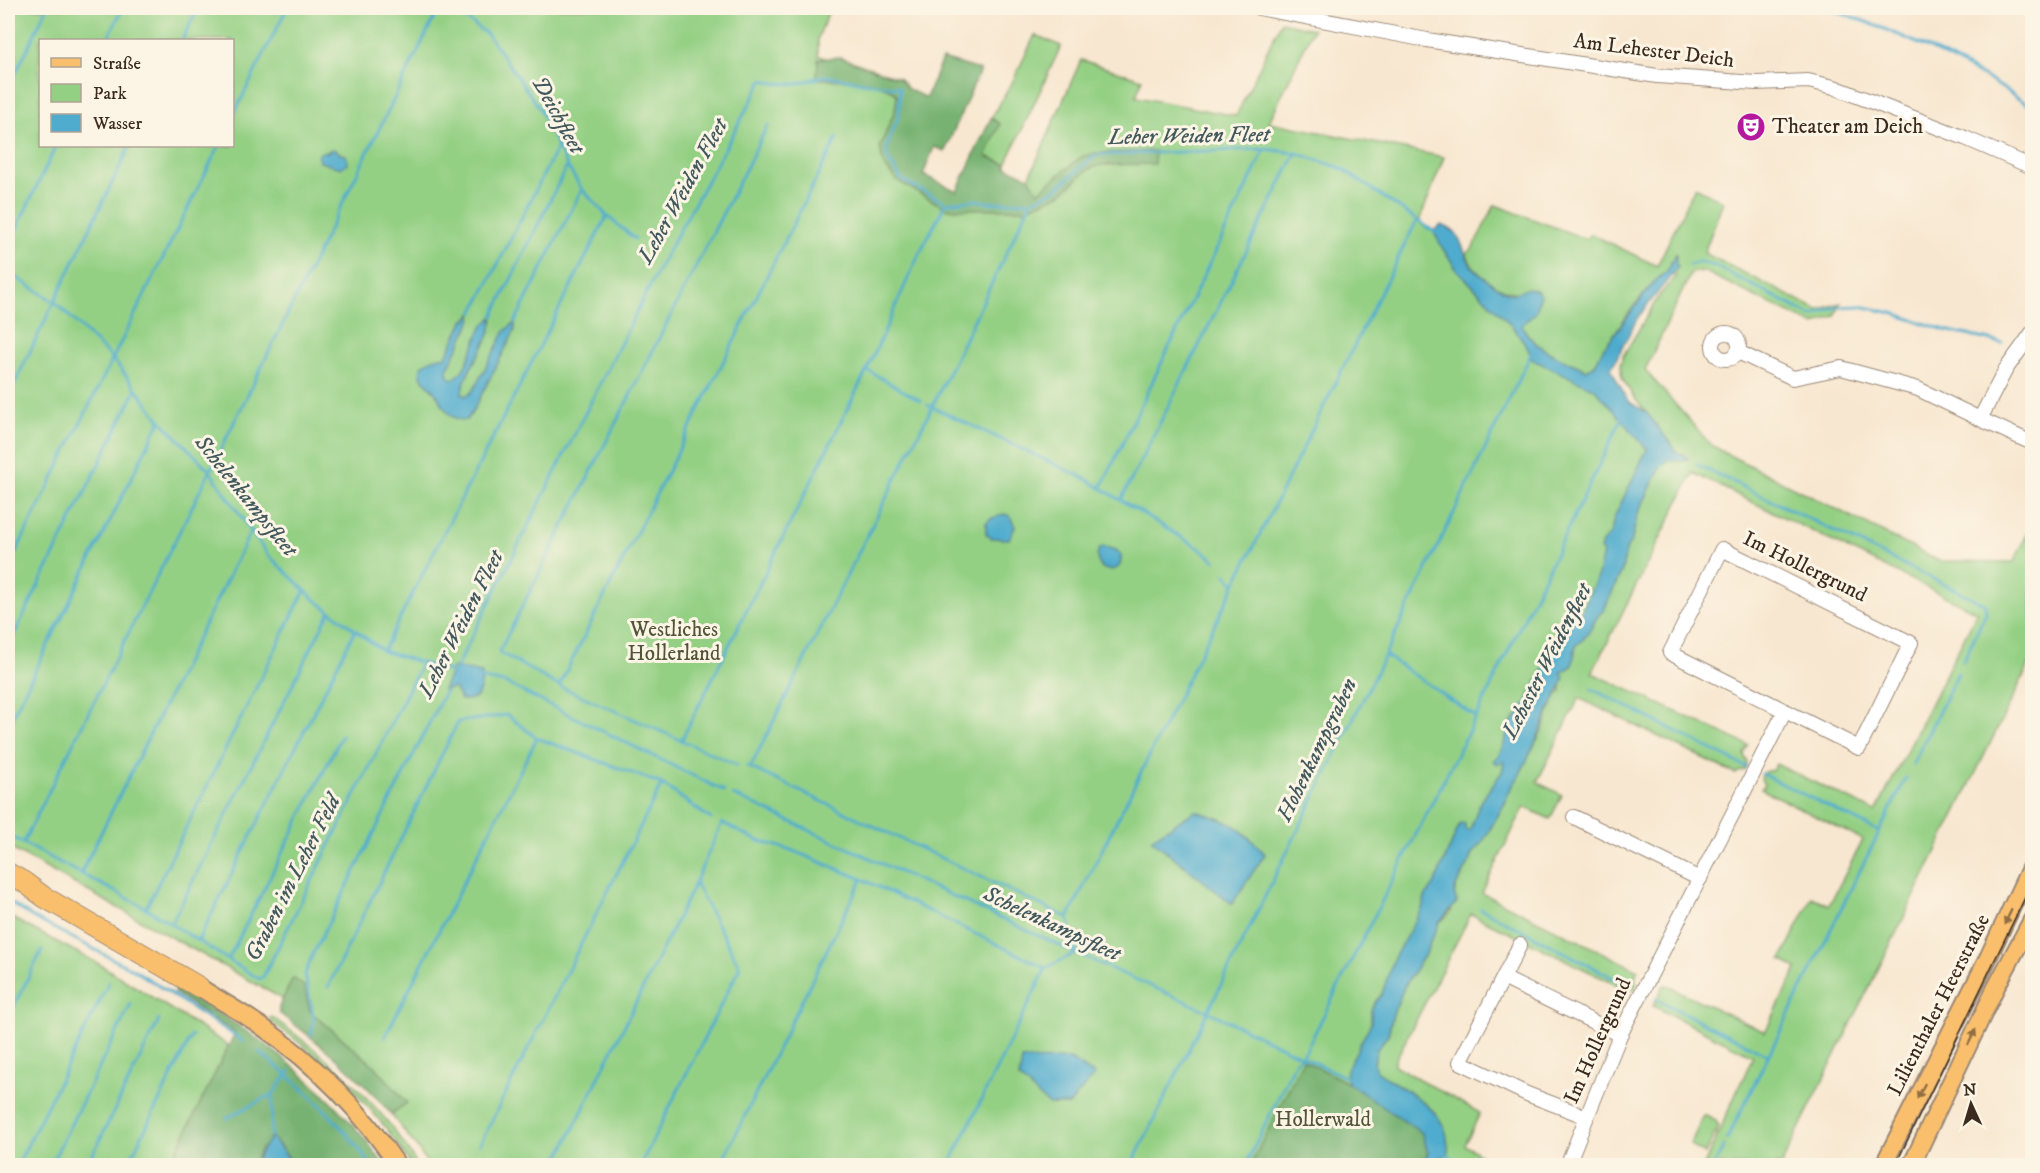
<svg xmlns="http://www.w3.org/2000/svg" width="2040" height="1173" font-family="'IM FELL DW Pica',serif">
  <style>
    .green { fill: #94d084; stroke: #687d51; stroke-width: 1.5; fill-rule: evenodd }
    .forest { fill: #77b272; stroke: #596e48; stroke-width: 1.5 }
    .water { fill: #4facce; stroke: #456b76; stroke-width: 1.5 }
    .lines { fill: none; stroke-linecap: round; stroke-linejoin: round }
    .stream { stroke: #4facce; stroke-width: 3 }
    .minor-casing { stroke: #9a8877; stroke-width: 16 }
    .major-casing { stroke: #9a8877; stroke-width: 20 }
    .highway-casing { stroke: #9a8877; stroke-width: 22 }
    .minor { stroke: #fff; stroke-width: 14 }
    .major { stroke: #f9bf6d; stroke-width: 16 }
    .highway { stroke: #f9bf6d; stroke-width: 20 }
    .tram { stroke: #3b2a1e; stroke-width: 1.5 }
    .oneway { fill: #906d42 }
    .labels { text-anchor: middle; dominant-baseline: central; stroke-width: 6; stroke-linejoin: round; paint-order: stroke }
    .street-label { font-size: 21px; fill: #3b2a1e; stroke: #fcf5e5 }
    .poi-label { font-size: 21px; fill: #3b2a1e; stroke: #fcf5e5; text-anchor: start }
    .park-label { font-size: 21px; fill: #515438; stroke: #fcf5e5 }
    .water-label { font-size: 22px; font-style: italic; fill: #42585c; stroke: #fcf5e5 }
  </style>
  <rect width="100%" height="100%" fill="#fcf5e5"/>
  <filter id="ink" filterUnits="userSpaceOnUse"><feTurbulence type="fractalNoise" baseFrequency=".0167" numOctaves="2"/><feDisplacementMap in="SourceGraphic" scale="12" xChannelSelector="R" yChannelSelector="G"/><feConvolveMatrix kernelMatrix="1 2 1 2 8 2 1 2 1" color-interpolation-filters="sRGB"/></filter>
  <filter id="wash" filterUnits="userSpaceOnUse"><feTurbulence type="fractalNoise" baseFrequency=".008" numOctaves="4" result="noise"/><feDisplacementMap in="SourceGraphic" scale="24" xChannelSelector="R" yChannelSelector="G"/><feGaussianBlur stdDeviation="1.35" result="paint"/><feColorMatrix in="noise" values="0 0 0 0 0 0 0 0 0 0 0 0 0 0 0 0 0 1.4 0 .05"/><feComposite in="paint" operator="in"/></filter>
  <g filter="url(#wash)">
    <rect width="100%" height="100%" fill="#f8e7d0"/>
    <path class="green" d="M8,8H830L818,38V55L926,103L900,169L957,195L1029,178L1081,60L1142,79L1136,97L1236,116L1281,22L1313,29L1269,122L1444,157L1419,222L1441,237L1539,356L1594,380L1662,455L1353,1075L1430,1116L1432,1165H428L418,1149L391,1114L398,1110L299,1008L8,847ZM40,40H232V146H40Z
      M1035,35L1061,46L1006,164L986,156L999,124L991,118L1011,85Z
      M1695,187L1723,201L1704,253L1818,310L1841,303L1835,316L1814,325L1703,271L1691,273L1645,370L1710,444L1725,453L1939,561L2014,562L2032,524V659L1781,1165H1704L1753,1056L1653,1006L1663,986L1666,985L1765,1032L1797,969L1781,960L1812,897L1829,905L1863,840L1761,789L1764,785L1761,778L1764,772L1773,770L1776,764L1876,812L1977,612L1693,473L1592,673L1748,745L1744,754L1747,763L1744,770L1739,771L1736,774L1579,698L1537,782L1562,795L1550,819L1524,807L1482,893L1638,970L1635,976L1637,983L1634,990H1627L1471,914L1394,1063V1065L1480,1113L1465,1145L1496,1165H1435L1438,1160L1446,1154L1419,1099L1376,1071L1374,1064L1377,1049L1388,1035L1393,1014L1405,985L1424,956L1439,923L1451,912L1456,886L1468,865L1472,854L1482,843L1506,801V797L1542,731L1555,697L1561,692V673L1574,657L1576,645C1594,633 1591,619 1604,610L1622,570L1626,550L1632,539L1637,516L1661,466L1669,460L1684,461L1633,396L1622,378L1620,365L1623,356L1659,296L1676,276L1667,271C1641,293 1623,322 1604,348C1598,356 1598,367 1587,370C1565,360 1532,349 1522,325L1536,312L1520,293C1497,292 1474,275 1466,253L1472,249L1495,205L1586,239L1591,234L1657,266Z
      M8,916L99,964L239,1052L183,1165H8Z
      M272,1017C328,1057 383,1105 417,1165H411C377,1107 324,1059 269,1020Z
      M1704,1115L1716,1121L1718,1127L1705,1154L1690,1145Z"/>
    <path class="forest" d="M840,57L899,78L908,89L926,98L942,59L980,70L945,151L934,147L923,175L957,191L991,118L1000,124L986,156L1006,164V167L1029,177L1038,192L1081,157L1096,153L1155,151L1154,164L1101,165L1087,170L1062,193L1026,209H947L896,180L883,164L880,147L895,110L897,95C882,79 839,80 817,79L818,59Z
      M293,978L304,986L310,1011L376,1067L407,1103L391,1114C359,1075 320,1043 279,1013V1007Z
      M177,987C207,1006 237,1024 266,1045C307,1075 356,1123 384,1165H294L275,1140L261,1149L253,1165L169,1166L235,1033L174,992Z
      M1303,1060L1348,1083L1422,1133L1428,1153L1421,1165L1250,1166Z"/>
    <path class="water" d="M333,149L339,152L340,154L346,155L348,163L341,168L320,162L318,155L322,152H329V150Z
      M1441,225C1464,232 1460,248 1471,265C1476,273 1500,290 1509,293C1516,294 1521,292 1527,288L1536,290L1541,295L1536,312L1522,325C1531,349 1565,360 1587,370L1595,365L1603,349L1653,283L1667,271L1676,253V264L1678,267L1638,317L1611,369L1628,401L1647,413L1676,451L1688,458L1684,461L1669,460L1661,466L1637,516L1632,539L1626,550L1622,570L1604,610C1591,619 1594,633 1576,645L1572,666L1561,673L1564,676C1562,689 1556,695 1551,706C1541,730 1531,753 1519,776C1515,784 1507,792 1506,801L1482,843L1472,854L1468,865L1456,886L1454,893L1457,902L1439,923L1424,956L1405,985L1393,1014L1388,1035L1377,1049L1374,1063L1376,1071C1397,1085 1432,1102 1443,1125C1448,1133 1447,1143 1449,1153L1438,1160L1435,1165L1421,1166L1428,1153L1422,1133L1348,1083L1346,1071L1371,1023V1010L1376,1001L1382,994L1394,958L1422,909L1425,897L1434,885L1459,826L1462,823L1465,824V830H1470L1480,802L1502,772L1504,762L1497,764L1493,761C1509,748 1503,725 1520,714L1562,634L1565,626L1561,621L1566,607L1577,593L1579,594L1574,606L1573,613L1579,617L1598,575L1603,553L1600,549L1602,543L1611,533L1614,518L1647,449L1595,389L1533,360L1525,343L1511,325L1457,270L1443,249L1433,231Z
      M473,313L470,324L447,370L448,376L452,379C468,374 474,339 483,326C486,323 490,319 493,316C492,344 466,365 462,393L465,396L471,393L476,385L505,331L515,322V330L473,411L467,420C448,422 443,403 434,391C431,387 427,384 424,381C412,364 433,358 446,356L463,322Z
      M1004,514L1010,516L1015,527L1009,539L991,538L986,534V523L990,519Z
      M1105,547L1116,550L1121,555C1122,568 1116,572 1104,569C1097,564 1095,556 1100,548Z
      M453,667L482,673L481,687L477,697L468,700H461L454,688L443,690Z
      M1195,811C1232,821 1239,826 1265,854L1232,904L1151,839Z
      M1070,1059L1095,1075L1069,1105H1049L1019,1078L1022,1060Z
      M271,1136L294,1165H253Z"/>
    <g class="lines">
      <path class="stream" d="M452,8L488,35L540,109L567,166L582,189L607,216L635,239
        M1824,8C1878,24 1932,48 1981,75C1999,85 2015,97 2032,107
        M107,40L123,8
        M182,40L198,8
        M8,89L47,8
        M232,118L287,8
        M8,247L56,146
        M1689,265L1700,262L1715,266L1812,316L1837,307L1860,306L1892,313L1945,330L2002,343
        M8,272L56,303L113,359L160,420L210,471L267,554L313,598L383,651L454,673
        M473,313L557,148
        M493,316L567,166
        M515,322L582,189
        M867,370L921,401
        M8,397L130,146
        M928,405L1088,480L1199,548L1215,560
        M1696,464L1985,604L1986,613L1963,661
        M1101,488L1265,149
        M1121,500L1296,153
        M8,568L219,146
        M1226,574L1235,584
        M8,647L136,390
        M383,651L607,216
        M1385,655L1476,717
        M455,670L662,262L763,80L774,83L796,84L825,76L900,88L899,115L887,146V158L902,180L946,203L975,200L994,203L1031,201L1055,190L1096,155L1265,149L1296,153L1341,168L1436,233
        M478,678L505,683L724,791
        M559,686L837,138
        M1592,689L1746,767
        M8,725L160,421
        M681,741L867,370L919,254L946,203
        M1913,764L1958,673
        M737,765L559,686L499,652L768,125
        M747,766L1068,918
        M750,768L932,407L1031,202
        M1762,774L1878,831
        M733,795L1076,953L1207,1011L1347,1078L1350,1077
        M722,823L756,840L791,850L862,879L1046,968
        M8,835L146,908L259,979L263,977L422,663
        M23,843L210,471L439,8
        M81,873L251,531
        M8,901L34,918L136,971L243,1041
        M146,908L305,590
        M1481,909L1629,986
        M171,924L330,611
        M198,941L355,630
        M228,960L342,735
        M328,987L458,722L507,715L537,738L662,784L711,819
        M1656,999L1768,1055
        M8,1018L42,950
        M311,1035L314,1019L305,975L311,958L446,690
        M385,1037L537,738
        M259,1052C301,1085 341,1121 371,1166
        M227,1118L273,1094
        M271,1136L273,1094L290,1071
        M1727,1139L1906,778
        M480,1144L662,784
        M1443,1152L1465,1166
        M17,1166L109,982
        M50,1166L131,1004
        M87,1166L159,1020
        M127,1166L192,1035
        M555,1166L695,883L722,823
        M640,1166L740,967L695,883
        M720,1166L862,879
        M949,1166L1046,968L1076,953L1068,918L1417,220
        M1131,1166L1385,655L1532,352
        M1245,1166L1296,1061L1303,1056L1476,717L1623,416
        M1714,1166L1724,1146"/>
    </g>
  </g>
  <g filter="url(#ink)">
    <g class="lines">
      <g class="minor-casing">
        <path id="minor" d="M1259,8L1427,40L1657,76L1756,83L1808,81L1834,87L1965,138L2032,167
          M1713 346a13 13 0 1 1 26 0a13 13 0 1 1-26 0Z
          M1738,352L1793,378L1841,368L1918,389L1980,419L2006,369L2032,333
          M1980,419L2032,443
          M1722,549L1911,643L1859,748L1670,653Z
          M1574,817L1700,879
          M1503,978L1520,945
          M1587,1117L1527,1094L1460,1062L1503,978L1620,1035
          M1567,1166L1620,1035L1785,711"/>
      </g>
      <g class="major-casing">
        <path id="major" d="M199,987C219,1000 241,1012 261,1026C314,1063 362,1111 398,1166
          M1883,1166L1987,960L2032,864
          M1911,1166L1996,987L2032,920"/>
      </g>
      <g class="highway-casing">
        <path id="highway" d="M8,873L24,882L44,897L199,987"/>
      </g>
      <use href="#minor" class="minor"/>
      <use href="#major" class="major"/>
      <use href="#highway" class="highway"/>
      <path class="tram" d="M1895,1166L2032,883"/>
    </g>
    <defs><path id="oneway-solid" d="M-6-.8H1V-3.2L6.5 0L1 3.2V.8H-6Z" transform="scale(1.5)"/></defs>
    <g class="oneway">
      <use href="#oneway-solid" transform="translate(2008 917) rotate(116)"/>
      <use href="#oneway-solid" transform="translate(1972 1037) rotate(-64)"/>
      <use href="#oneway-solid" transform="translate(1921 1091) rotate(117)"/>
    </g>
  </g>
  <defs>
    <g id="theatre-disc" transform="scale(1.5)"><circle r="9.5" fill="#b5179e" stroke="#fcf5e5"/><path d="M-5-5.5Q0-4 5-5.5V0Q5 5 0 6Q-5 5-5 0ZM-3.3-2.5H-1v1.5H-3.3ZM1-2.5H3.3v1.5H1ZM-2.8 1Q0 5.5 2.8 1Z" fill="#fff"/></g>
  </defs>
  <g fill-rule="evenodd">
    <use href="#theatre-disc" x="1751" y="127"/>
  </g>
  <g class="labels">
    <g class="street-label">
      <text transform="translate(1654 51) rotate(7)">Am Lehester Deich</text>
      <text transform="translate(1805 567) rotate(26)">Im Hollergrund</text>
      <text transform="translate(1939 1005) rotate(-63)">Lilienthaler Heerstraße</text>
      <text transform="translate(1598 1041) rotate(-66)">Im Hollergrund</text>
    </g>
    <g class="poi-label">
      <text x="1772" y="127">Theater am Deich</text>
    </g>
    <g class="park-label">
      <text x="674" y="630">Westliches<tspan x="674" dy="24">Hollerland</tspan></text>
      <text x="1323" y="1120">Hollerwald</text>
    </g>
    <g class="water-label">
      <text transform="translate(558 115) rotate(61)">Deichfleet</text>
      <text transform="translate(1189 136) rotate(-1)">Leher Weiden Fleet</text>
      <text transform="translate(683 191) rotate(-61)">Leher Weiden Fleet</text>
      <text transform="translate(246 496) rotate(51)">Schelenkampsfleet</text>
      <text transform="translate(461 624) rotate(-63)">Leher Weiden Fleet</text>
      <text transform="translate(1547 661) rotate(-63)">Lehester Weidenfleet</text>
      <text transform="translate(1317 750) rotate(-64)">Hohenkampgraben</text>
      <text transform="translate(293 878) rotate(-63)">Graben im Leher Feld</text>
      <text transform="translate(1052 924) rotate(25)">Schelenkampsfleet</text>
    </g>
  </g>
  <rect width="2040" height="1173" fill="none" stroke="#fcf5e5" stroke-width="30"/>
  <rect x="39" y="39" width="195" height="108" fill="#fcf5e5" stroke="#afa495" stroke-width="1.5"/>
  <rect x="51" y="58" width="30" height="9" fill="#f9bf6d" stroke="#afa495" stroke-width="1.5"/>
  <text x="93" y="69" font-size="18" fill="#3b2a1e">Straße</text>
  <rect x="51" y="84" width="30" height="18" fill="#94d084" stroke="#afa495" stroke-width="1.5"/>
  <text x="93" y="99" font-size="18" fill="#3b2a1e">Park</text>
  <rect x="51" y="114" width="30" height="18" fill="#4facce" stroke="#afa495" stroke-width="1.5"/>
  <text x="93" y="129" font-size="18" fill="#3b2a1e">Wasser</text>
  <g transform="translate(1971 1104) rotate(356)" stroke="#fcf5e5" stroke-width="4.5" paint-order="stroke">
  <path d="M0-4.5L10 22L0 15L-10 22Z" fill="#3b2a1e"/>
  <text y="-9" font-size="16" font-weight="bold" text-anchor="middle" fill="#3b2a1e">N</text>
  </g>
</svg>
